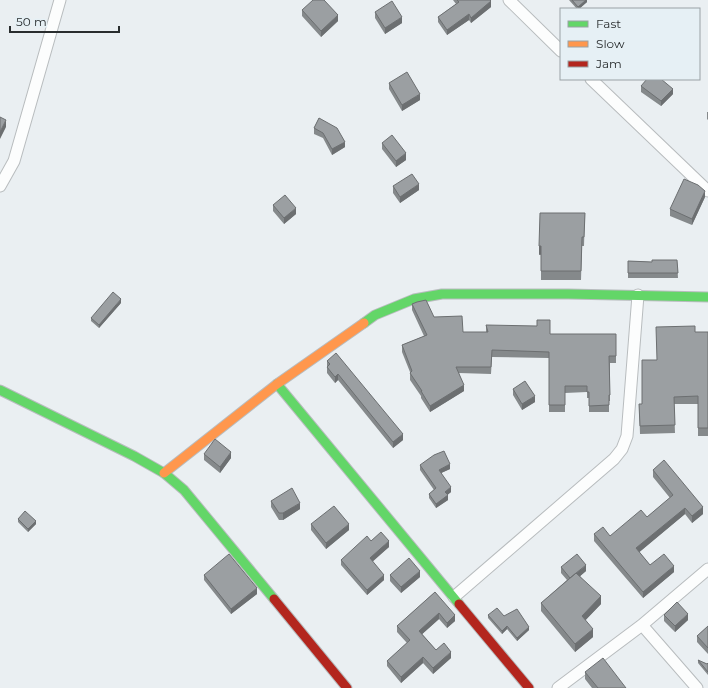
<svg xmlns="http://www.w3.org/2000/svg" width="708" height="688" font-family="Montserrat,sans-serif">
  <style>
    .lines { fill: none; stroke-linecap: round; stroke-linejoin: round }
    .street-casing { stroke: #b8bcbe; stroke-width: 13 }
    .fast-casing { stroke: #b8bcbe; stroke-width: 11 }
    .slow-casing { stroke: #b8bcbe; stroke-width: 11 }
    .jam-casing { stroke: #b8bcbe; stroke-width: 11 }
    .street { stroke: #fcfdfd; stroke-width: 11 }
    .fast { stroke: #63d668; stroke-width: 9 }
    .slow { stroke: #ff974d; stroke-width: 9 }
    .jam { stroke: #b3261e; stroke-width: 9 }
    .wall { fill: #85898b }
    .shaded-wall { fill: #6c6f71 }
    .building { fill: #9b9fa2; stroke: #6c6f71 }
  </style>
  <rect width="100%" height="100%" fill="#eaeff2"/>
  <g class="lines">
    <g class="street-casing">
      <path id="street" d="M509,0L561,51
        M591,79L708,191
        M0,186L14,161L60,0
        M454,597L614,459L622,449L627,436L638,295
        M642,625L697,688
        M558,688L642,625L708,569"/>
    </g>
    <g class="fast-casing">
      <path id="fast" d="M364,323L375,315L414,299L442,294H568L708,297
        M277,384L459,604
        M0,390L134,456L164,473L184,490L274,599"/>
    </g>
    <g class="slow-casing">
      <path id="slow" d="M164,473L277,384L364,323"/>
    </g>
    <g class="jam-casing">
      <path id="jam" d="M274,599L347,688
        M459,604L529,688"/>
    </g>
    <use href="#street" class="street"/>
    <use href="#fast" class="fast"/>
    <use href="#slow" class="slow"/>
    <use href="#jam" class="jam"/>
  </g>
  <path class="wall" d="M453,0H490L491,7L471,23L469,20L447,35L438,22V17L456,4Z
    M569,0H587V2L579,9H577Z
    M302,10L338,21L321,37L302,16Z
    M375,12L402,23L385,34L375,18Z
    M389,83L420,100L402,111L389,89Z
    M641,86L673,94L661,106L641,92Z
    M707,112H708V120L707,119Z
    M319,118L345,147L332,155L323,138L314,134V128Z
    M382,143L406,160L396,167L382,149Z
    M393,186L419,190L400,203L393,193Z
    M705,197L692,225L670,216V209Z
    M273,205L296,214L284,224L273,211Z
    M585,213L584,246H582L581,280H541V255H539Z
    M677,260L678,278H628V261L652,262Z
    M121,303L99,328L91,321V318Z
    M412,304L434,317L463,332H486V325L550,334H616V363H610V401H609V412H589V398H587V392L565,393V412H549V358L492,357L491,374L459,373L464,391L430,412L421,398V396L410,380V372L402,352V345L424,336L412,310Z
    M695,332H708V436H698V404H674L675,433L640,434L639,404H642L657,360Z
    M327,361L403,440L393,448L338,380L335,383L327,373Z
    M513,389L535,402L522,410L513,395Z
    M204,454L231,458L220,473L204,460Z
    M420,465L450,469L441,473L451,492L447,495L448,500L436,508L429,498V494L434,490L420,470Z
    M653,470L703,514L692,523L685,514L639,552L650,565L674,572L643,598L594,541V534L610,536L647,517L670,498L653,477Z
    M271,501L300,509L283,520H279L271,507Z
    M18,519L36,524L28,532L18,522Z
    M311,524L349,530L326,549L311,530Z
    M371,541L389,547L372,561L384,580L367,595L341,565V560Z
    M561,567L586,571L580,576L601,604L585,620L593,637L575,652L541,611V603L567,580L561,573Z
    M204,575L257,594L231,614L204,580Z
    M390,575L420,577L401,593L390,581Z
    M435,592L455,621L447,628L439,619L422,634L436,650L451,658L433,674L423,663L401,683L387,666V661L407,643L397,632V626Z
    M488,615L504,616L529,630L517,641L507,629L502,634L488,618Z
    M664,615L688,620L675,632L664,621Z
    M708,626V654L697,642V636Z
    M698,660L707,664L708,663V675L698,663Z
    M585,672L626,688H592L585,679Z"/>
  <path class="shaded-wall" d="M586,0H587V2L579,9H578V7Z
    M491,1V7L471,23V18Z
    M469,14V20L447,35V30Z
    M338,15V21L321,37V31Z
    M402,17V23L385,34V28Z
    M673,89V94L661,106V101Z
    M420,94V100L402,111V105Z
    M6,120V127L0,139V132Z
    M345,142V147L332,155V149Z
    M406,153V160L396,167V161Z
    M419,184V190L400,203V197Z
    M705,191V197L692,225V219Z
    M296,208V214L284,224V218Z
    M539,246H541V254L539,255Z
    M121,299V303L99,328V325Z
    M338,374V380L335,383V377Z
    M464,385V391L430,412V406Z
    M535,396V402L522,410V404Z
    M403,434V440L393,448V442Z
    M231,452V458L220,473V467Z
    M450,464V469L439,474V470Z
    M451,487V492L445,497V492Z
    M448,495V500L436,508V504Z
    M300,503V509L283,520V513Z
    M703,507V514L692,523V516Z
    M685,508V514L636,555V548Z
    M36,521V524L28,532V529Z
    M349,524V530L326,549V543Z
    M389,541V547L370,564V558Z
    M586,565V571L571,584V578Z
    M674,566V572L643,598V592Z
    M420,571V577L401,593V587Z
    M384,575V580L367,595V590Z
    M257,588V594L231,614V609Z
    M601,596V604L582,624V616Z
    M439,613V619L419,637V631Z
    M688,614V620L675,632V626Z
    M455,615V621L447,628V623Z
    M507,626V629L502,634V631Z
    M529,627V630L517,641V638Z
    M593,629V637L575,652V644Z
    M451,652V658L433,674V668Z
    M423,657V663L401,683V677Z"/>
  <path class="building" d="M313,0H324L338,15L321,31L302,10Z
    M457,0H490L491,1L471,18L469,14L447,30L438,17L459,2Z
    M572,0H586L578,7Z
    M392,1L402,17L385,28L375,12Z
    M407,72L420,94L402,105L389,83Z
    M647,79H661L673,89L661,101L641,86Z
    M0,117L6,120L0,132Z
    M319,118L337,128L345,142L332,149L323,133L314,128Z
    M392,135L406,153L396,161L382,143Z
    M412,174L419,184L400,197L393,186Z
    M684,179L698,185L705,191L692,219L670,209Z
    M285,195L296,208L284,218L273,205Z
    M540,213H585L584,237H582L581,271H541V246H539Z
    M652,260H677L678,273H628V261L652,262Z
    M113,292L121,299L99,325L91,318Z
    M426,300L434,317L462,316L463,332H488L486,325L537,326V320H550V334H616V356H609L610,395H609V405L589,406V392H587V386H565V405H549V352L492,350L491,367H456L464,385L430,406L421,391H422L410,373L412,371L402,345L427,335L412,304L417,302Z
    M695,326V332H708V428H698V396L674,397L675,425L640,426L639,404H642V360H657L656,327Z
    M336,353L403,434L393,442L338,374L335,377L327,367L330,364L327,361Z
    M525,381L535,396L522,404L513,389Z
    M215,439L231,452L220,467L204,454Z
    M444,451L450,464L439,470L451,487L445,492L448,495L436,504L429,494L436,488L420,465L434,455Z
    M664,460L703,507L692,516L685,508L636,548L650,565L664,554L674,566L643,592L594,534L603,527L610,536L641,510L647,517L673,495L653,470Z
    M292,488L300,503L283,513H279L271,501Z
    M334,506L349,524L326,543L311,524Z
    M25,511L36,521L28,529L18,519Z
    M381,532L389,541L370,558L384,575L367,590L341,560L367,536L371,541Z
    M229,554L257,588L231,609L204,575Z
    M577,554L586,565L570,578L561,567Z
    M409,558L420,571L401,587L390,575Z
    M576,573L601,596L582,616L593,629L575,644L541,603Z
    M435,592L455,615L447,623L439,613L419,631L436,650L444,643L451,652L433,668L423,657L401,677L387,661L410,640L397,626Z
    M677,602L688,614L675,626L664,615Z
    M497,608L504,616L517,609L529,627L517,638L507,626L502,631L488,615Z
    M708,626V648L697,636Z
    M603,658L626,688H598L585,672Z
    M698,660L707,664L708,663V672Z"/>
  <rect x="560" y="8" width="140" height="72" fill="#e6f0f5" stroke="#9aa2a5"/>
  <rect x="568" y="21" width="20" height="6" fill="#63d668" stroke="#9aa2a5"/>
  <text x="596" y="28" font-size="12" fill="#292d2e">Fast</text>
  <rect x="568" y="41" width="20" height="6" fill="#ff974d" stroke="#9aa2a5"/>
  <text x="596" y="48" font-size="12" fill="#292d2e">Slow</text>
  <rect x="568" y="61" width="20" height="6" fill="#b3261e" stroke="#9aa2a5"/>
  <text x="596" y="68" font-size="12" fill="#292d2e">Jam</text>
  <path d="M10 26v6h109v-6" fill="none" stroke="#292d2e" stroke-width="2"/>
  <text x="16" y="26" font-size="12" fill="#292d2e" stroke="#e6f0f5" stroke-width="3" paint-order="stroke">50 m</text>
</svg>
